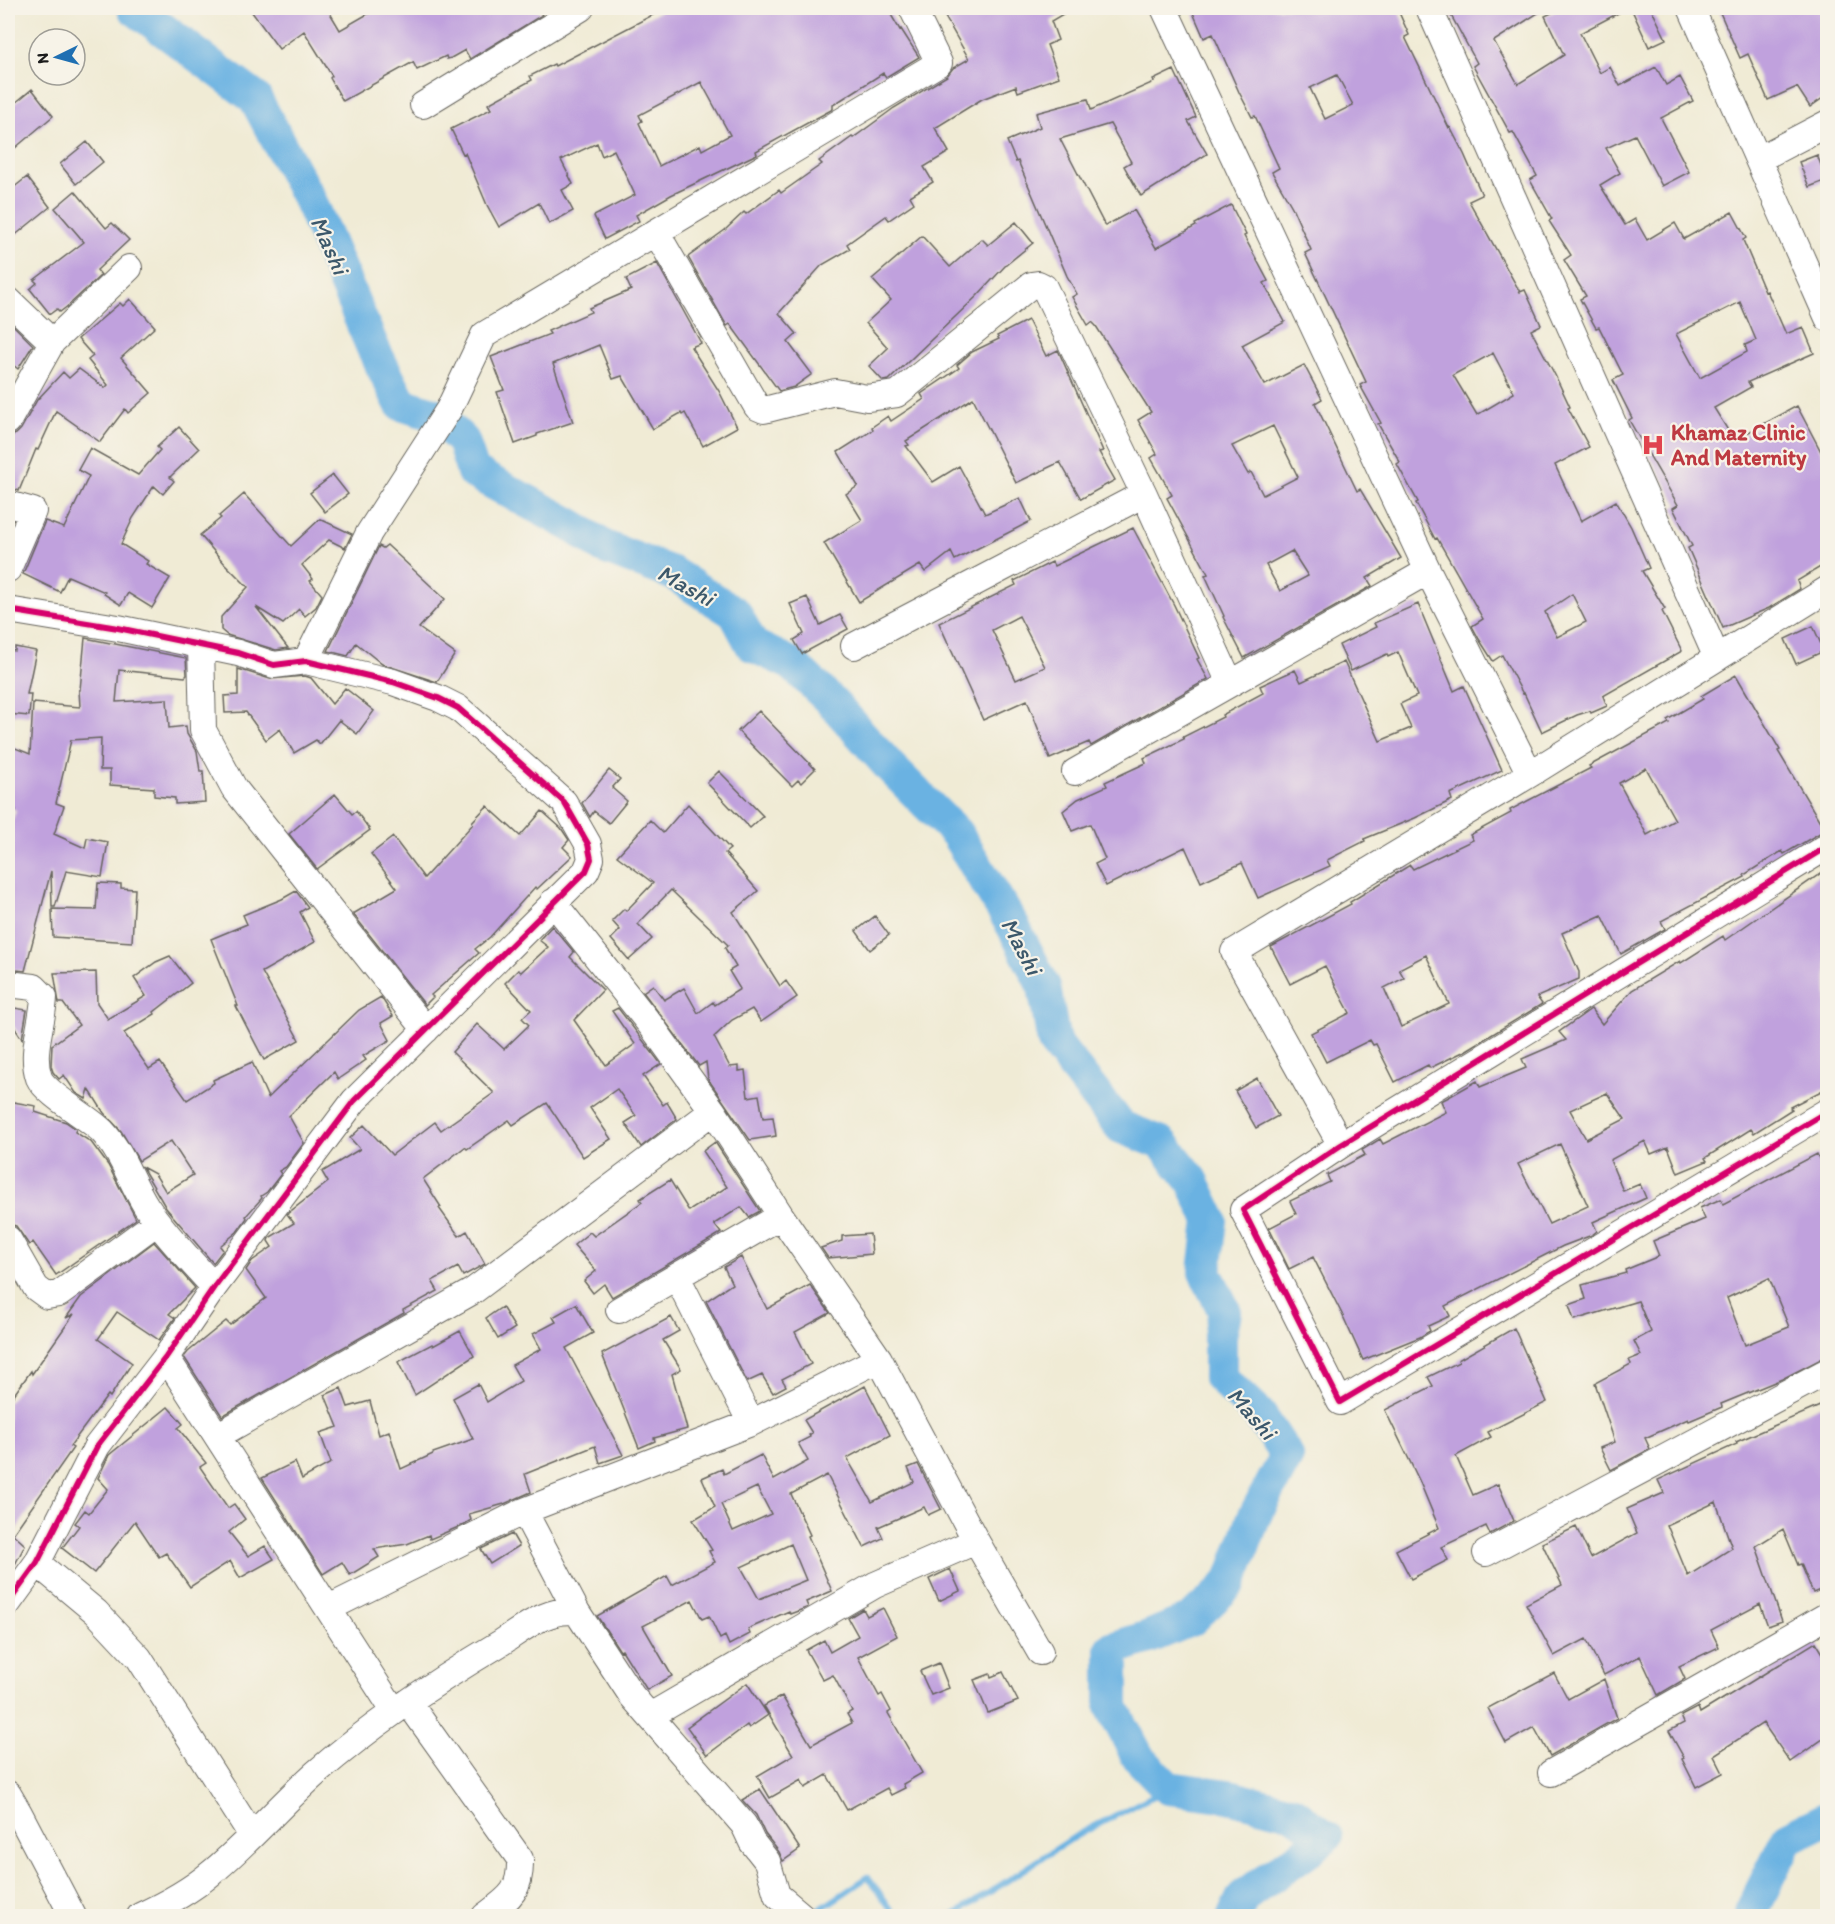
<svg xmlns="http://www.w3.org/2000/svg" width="1835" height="1924" font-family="Itim,sans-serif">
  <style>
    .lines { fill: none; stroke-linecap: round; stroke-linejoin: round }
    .stream { stroke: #6bb2e2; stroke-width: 6 }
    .river { stroke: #6bb2e2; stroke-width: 34 }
    .building { fill: #c0a1dd; fill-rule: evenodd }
    .minor-casing { stroke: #66645d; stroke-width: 28 }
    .minor { stroke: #fff; stroke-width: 26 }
    .cycleway-casing { stroke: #f7f3e8; stroke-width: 10 }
    .cycleway { stroke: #d6006c; stroke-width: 6 }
    .labels { text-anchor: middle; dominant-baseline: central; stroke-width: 4.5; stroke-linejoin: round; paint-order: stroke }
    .health-label { font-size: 22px; font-weight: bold; fill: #be3a42; stroke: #f7f3e8; text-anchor: start }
    .water-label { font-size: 24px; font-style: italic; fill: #3c586b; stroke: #f7f3e8 }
  </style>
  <rect width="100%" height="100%" fill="#f7f3e8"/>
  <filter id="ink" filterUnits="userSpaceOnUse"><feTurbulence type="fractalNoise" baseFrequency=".0167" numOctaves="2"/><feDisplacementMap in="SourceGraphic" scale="12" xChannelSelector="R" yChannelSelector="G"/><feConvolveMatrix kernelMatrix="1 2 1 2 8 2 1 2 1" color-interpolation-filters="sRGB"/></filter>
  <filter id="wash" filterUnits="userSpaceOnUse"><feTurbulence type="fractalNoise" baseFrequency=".008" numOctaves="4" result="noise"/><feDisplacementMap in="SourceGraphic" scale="24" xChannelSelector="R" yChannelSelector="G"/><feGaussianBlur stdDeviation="1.35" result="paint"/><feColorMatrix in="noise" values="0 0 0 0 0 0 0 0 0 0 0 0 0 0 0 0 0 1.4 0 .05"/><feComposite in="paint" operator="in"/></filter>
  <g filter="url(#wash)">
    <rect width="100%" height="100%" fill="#f0ebd5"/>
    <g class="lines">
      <path class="stream" d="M810,1916L868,1877L896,1916
        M953,1916L1076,1836L1168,1788"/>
      <path class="river" d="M134,8L255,98L312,205L373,348L401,404L436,415L463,441L473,472L571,525L604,547L672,573L735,613L752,645L792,664L832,702L890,767L956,833L1013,926L1044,987L1054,1042L1121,1127L1162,1143L1192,1180L1211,1220L1205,1272L1225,1312L1220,1336V1377L1259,1414L1287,1456L1254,1517L1230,1583L1192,1619L1149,1637L1112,1649V1707L1138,1757L1168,1788L1229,1796L1294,1813L1326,1837L1243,1897L1234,1916
        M1752,1916L1753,1908L1788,1838L1828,1818"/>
    </g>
    <g id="blocks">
      <path class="building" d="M249,8H327L340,30L378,8H537L542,15L470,59L465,50L451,58L447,59L446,56L417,70L413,62L343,101L330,78L332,76L304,31L279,49Z
        M666,8H887L900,30L901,29L919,57L886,77L883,73L833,105V109L756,151L757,154L671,195L636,215L639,221L605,239L594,216L635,195L614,150L602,156L597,143L561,160L573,184L562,190L573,211L549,224L539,203L499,227L487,205L465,153L463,154L451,129L491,109L488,104L532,80L530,76L554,64L555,66ZM701,82L730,135L702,150L700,145L659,166L639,123L642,121L639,115Z
        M940,8H1073L1051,21L1058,40L1047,45L1059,77L1018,92L1016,86L982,99L935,128L949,152L924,167L933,182L910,196L914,203L889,220L886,216L847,244L850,249L822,265L779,313L797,334L788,342L812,374L794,387L779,391L730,324L727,326L688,257L725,230L744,212L746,214L779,190L781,193L822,164L819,161L852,137L853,138L894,108L947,76L953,68L969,59Z
        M1191,8H1397L1409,35L1405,37L1449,128L1450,127L1464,154L1482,195L1469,201L1520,292L1525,290L1541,325L1531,330L1555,375L1570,407L1568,408L1589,447L1555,465L1581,521L1616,501L1631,527L1649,568L1642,571L1665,609L1662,611L1682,651L1603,696L1607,706L1591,713L1590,711L1577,715L1542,732L1524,693L1523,694L1502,655L1493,661L1479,639L1472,626L1483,619L1437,538L1435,539L1416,503L1418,502L1397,464L1400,462L1378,424L1381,423L1360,385L1366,382L1305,253L1311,250L1292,207L1272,172L1279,168L1255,116L1252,117L1239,92L1213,34L1204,38ZM1337,75L1353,105L1325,119L1310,88ZM1493,353L1514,393L1477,415L1453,375ZM1572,594L1586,622L1557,637L1545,612Z
        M1447,8H1546L1494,41L1518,84L1564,55L1545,16L1562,8H1628L1580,33L1600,73L1610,67L1620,86L1656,67L1666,85L1680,77L1693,101L1661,118L1689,172L1662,186L1635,135L1606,148L1620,173L1600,185L1625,225L1635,219L1647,240L1675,223L1684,239L1732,212L1746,238L1743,240L1765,292L1767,291L1786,334L1803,327L1814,353L1748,382L1751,387L1714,408L1734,440L1797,406L1827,463V563L1797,581L1800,589L1769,608L1723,628L1688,548L1692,546L1673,508L1678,505L1629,420L1632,418L1613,380L1623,375L1599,327L1596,328L1580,299L1586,296L1564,260L1571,255L1549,221L1552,219L1530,180L1537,176L1513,132L1510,133L1473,66L1477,63ZM1740,302L1756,340L1745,345L1747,352L1700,378L1676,334Z
        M1631,8H1651L1666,39L1649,47Z
        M1718,8H1827V95L1810,107L1797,87L1768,100L1748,54L1740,58Z
        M1174,70L1196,117L1188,121L1207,154L1141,196L1124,166L1131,162L1110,124L1060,139L1105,226L1134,210L1156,248L1196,226L1195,224L1231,205L1246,235L1244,236L1268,281L1264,283L1285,322L1242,345L1265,385L1304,365L1322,399L1315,403L1357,491L1360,489L1401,558L1367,578L1372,586L1244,658L1223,617L1224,616L1205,575L1208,574L1167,498L1172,495L1151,458L1157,454L1138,420L1151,412L1096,326L1092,322L1088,325L1072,297L1077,294L1067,276L1018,161L1016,162L1007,141L1040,127L1036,113L1088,99L1091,110L1154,82L1153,80ZM1273,426L1298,477L1263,495L1251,472L1248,474L1232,446ZM1292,551L1308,576L1280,591L1266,565Z
        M32,89L53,116L8,154V109Z
        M87,142L103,162L76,184L60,164Z
        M1817,155L1827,180L1809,187L1799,162Z
        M27,177L50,207L8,241V192Z
        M75,191L106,228L112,223L129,240L97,270L101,275L69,305L60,312L57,309L50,314L30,289L37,283L34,280L84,242L55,208Z
        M1016,222L1033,243L1006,265L977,296L889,380L883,381L869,366L888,348L866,323L891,300L872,279L922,236L950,267L982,239L988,245Z
        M657,263L701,343L691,347L719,391L737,427L703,446L685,413L682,415L681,413L653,429L622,376L613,379L599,345L553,364L573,422L537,434V436L515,444L497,392L504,390L491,357L550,334L548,331L591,312L589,308L631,290L626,279Z
        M130,299L155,327L121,358L151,393L128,413L125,409L100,442L56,411L38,450L36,449L19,491L8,486V441L10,436L16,434L21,429L37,400L63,372L69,378L79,369L105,388L108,385L88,360L93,356L78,339L120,303L123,306Z
        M8,320L33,345L18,369L8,361Z
        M1028,320L1046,356L1058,350L1103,451L1099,452L1115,480L1081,499L1060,462L1016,483L973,398L906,441L909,445L906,446L933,482L959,466L985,514L1020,498L1031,521L955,560L951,552L925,572L920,565L859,602L824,543L862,520L846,494L858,486L838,452L873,430L872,427L888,416L891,421L924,399L921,394L959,368L957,365L972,352L999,339L997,336Z
        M179,427L199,449L170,477L174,481L163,494L154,486L133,518L121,544L148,561L146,564L170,578L152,608L128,593L121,605L104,594L105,592L68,576L60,592L23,574L45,521L64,528L89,476L78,470L90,448L138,475L160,450L157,447Z
        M333,475L348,494L325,512L310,493Z
        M244,494L291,546L320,519L352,534L345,548L329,540L302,565L313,579L310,581L322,595L316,607L305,616L299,609L283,624L256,607L288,648L276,650L227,635L221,630V617L248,587L225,564L200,535L221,518L219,516Z
        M1133,528L1174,605L1199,658L1197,659L1208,679L1091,746L1089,742L1050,759L1027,700L983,720L939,623L1016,585L1014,581L1052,562L1054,566ZM1019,616L1045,667L1016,680L992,630Z
        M387,545L445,599L419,628L455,654L437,682L382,664L356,643L348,656L328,651L379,546L383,548Z
        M807,597L820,625L840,615L848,629L802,654L794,640L804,634L790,604Z
        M1418,604L1454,691L1464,686L1502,770L1450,794L1452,800L1415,818L1364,839L1365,841L1327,860L1330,866L1258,898L1242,863L1201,882L1185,847L1106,886L1095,864L1105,859L1090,824L1072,831L1063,811L1078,799L1107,786L1105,782L1146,763L1144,758L1184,739L1183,737L1223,717L1222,715L1263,693L1260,686L1295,670L1301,682L1344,662L1380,741L1411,728L1400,704L1417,696L1398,652L1388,657L1387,654L1351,671L1339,645L1376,627L1374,623Z
        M1813,626L1824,651L1796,664L1785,639Z
        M85,638L186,658L187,675L185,677L119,670L116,702L167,699L169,728L186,726L187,734L197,751L200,771H203L205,802L175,804V798L154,796V788L110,785V770H100L101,738L71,740L56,803L64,806L54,834L85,848L87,838L108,842L102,877L66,871L55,907H52L51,871L25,971L8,969V833L16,810L8,807V745L30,754L33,703L80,707L79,690H80Z
        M15,647L36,651L27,694H31L29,716L8,714V650L15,651Z
        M238,669L270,679L305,676L311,678L332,704L345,688L374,711L357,734L339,720L320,744L316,740L294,753L280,729L266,740L246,712L225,713L224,696L238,695Z
        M1736,675L1780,750L1778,751L1825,830L1784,854L1782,851L1744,875L1745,877L1661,921L1665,929L1621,954L1602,915L1562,933L1579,972V979L1537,997L1542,1004L1465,1051L1430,1068L1428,1065L1395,1082L1376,1044L1373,1045L1370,1040L1326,1062L1311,1033L1350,1013L1325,966L1290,984L1271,947L1351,904L1350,902L1410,865L1413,869L1473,840L1470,835L1511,813L1510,810L1591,768L1589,766L1669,723L1667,720L1703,699L1701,696ZM1646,768L1675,820L1647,835L1619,783ZM1426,955L1449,1004L1401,1027L1384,988L1404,978L1399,969Z
        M759,711L815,769L801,783L798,780L792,786L738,731Z
        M609,770L620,779L612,788L627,801L609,823L594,811L590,817L582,803Z
        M719,771L763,816L750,828L707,783Z
        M335,794L352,814L356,811L370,830L317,869L289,834Z
        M688,804L730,849L725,853L758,891L733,912L780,986L786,981L797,997L761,1022L752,1009L732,1020L714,1037L730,1067L739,1066V1071L745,1070L748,1097L759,1095L763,1118L773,1117L776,1136L750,1140L708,1079L706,1062L699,1066L643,992L653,985L664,1000L684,988L698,1013L713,1002L715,1005L740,989L729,971L736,967L725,948L728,945L671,890L638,924L652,939L629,960L611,939L620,930L612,921L624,909L626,911L653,883L617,856L650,820L663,833Z
        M487,806L520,836L542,811L561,828L569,840L563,847L572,856L537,889L535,887L490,937L475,949L479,953L431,995L433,997L425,1005L353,914L397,888L371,854L393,837L424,878L473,824L472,822Z
        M1827,869V1088L1790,1107L1792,1109L1754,1133L1751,1129L1705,1158L1707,1161L1678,1173L1668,1147L1651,1154L1645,1141L1610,1160L1623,1191L1640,1184L1646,1198L1593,1222L1597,1231L1592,1235L1563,1246L1445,1306L1450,1316L1428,1326L1430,1331L1420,1337L1363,1360L1342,1314L1313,1257L1289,1269L1269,1228L1296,1214L1290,1201L1330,1182L1327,1175L1365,1155L1362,1150L1380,1139L1383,1144L1446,1112L1441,1101L1447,1098L1477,1081L1480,1087L1526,1068L1522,1059L1566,1040L1559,1032L1591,1009L1602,1024L1632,990L1680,961L1681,963L1723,936L1725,940ZM1607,1093L1625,1119L1586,1139L1570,1110ZM1560,1144L1588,1206L1549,1224L1518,1164Z
        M98,883L121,884V888L135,889L132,942L53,937L52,909L96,910Z
        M296,891L308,907L300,912L315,942L262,972L299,1040L264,1060L236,1006H238L211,939L247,924L243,915L282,899Z
        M875,916L889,935L870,950L856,931Z
        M552,926L574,952L570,957L603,990L574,1020L606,1065L635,1044L612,1011L618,1008L661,1064L643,1076L663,1105L667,1102L677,1119L641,1147L625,1123L636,1116L617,1089L590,1108L611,1139L583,1157L547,1103L513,1125L509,1120L467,1149L465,1147L423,1179L441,1207L439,1208L459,1236L467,1231L485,1264L463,1276L458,1267L432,1281L438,1291L403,1310L404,1313L222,1416L184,1357L188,1352L226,1321L230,1325L266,1298L246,1270L252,1261L272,1247L268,1241L269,1238L294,1223L287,1214L328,1182L322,1172L360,1149L350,1138L364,1125L392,1155L435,1122L441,1130L494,1093L452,1052L477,1024L504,1049L529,1025L522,1018L531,1010L505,983L518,970L521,972L548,947L539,940Z
        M170,956L191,983L154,1012L155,1014L124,1033L149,1069L160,1062L187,1100L214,1083L213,1080L252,1062L268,1098L359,1010L381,997L393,1016L381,1023L390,1040L363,1056L366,1060L338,1079L334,1072L289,1116L304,1143L286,1167L279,1171L281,1174L267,1192L261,1196L262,1198L246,1216L247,1218L237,1232L220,1246L223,1250L213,1263L166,1208L142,1167L155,1174L166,1192L193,1175L171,1141L139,1161L121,1131L104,1113L89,1089L86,1099L76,1093L64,1075L59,1079L53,1072L51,1066L52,1045L79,1025L63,1003H59L54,973L96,972L97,1003L108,1019L146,996L134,978L156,962Z
        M8,1007L27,1010L22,1039L8,1018Z
        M1257,1078L1278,1116L1256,1128L1235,1091Z
        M8,1101L36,1106L35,1112L66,1122L76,1129L75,1132L91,1142L108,1165L136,1219L56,1275L33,1242L29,1245L16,1226L8,1224Z
        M715,1142L760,1211L749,1217L741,1207L714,1224L721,1233L612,1297L604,1284L593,1293L584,1281L596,1271L574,1245L590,1232L594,1236L642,1202L640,1199L670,1180L689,1211L727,1187L703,1151Z
        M1817,1154L1827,1176V1356L1782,1379L1721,1404L1722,1407L1689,1421L1688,1419L1645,1438L1650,1449L1611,1470L1600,1448L1615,1442L1595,1383L1631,1364L1629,1360L1641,1355L1634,1341L1651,1332L1638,1301L1574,1320L1569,1305L1586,1299L1582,1285L1626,1273L1625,1270L1659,1256L1653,1241L1705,1219L1700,1208L1721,1199L1723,1204ZM1769,1278L1789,1327L1745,1345L1727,1298Z
        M870,1234L872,1254L828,1258L821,1248L842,1241V1236Z
        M154,1242L195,1288L169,1314L175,1318L159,1340L117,1312L98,1339L132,1363L110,1397L108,1395L70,1446L73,1448L13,1534L25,1545L8,1578V1403L31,1371L32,1374L74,1314L66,1318L81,1297Z
        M741,1257L767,1309L810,1285L830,1313L795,1332L811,1364L782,1379L786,1386L773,1393L762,1375L747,1382L706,1301L732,1284L724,1267Z
        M576,1304L593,1333L566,1348L623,1455L600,1463L595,1446L525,1474L531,1492L504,1504L469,1514L471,1520L463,1525L430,1539L429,1535L407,1544L374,1549L379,1557L350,1575L342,1562L323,1574L262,1478L295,1462L302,1479L331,1463L320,1433L338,1427L325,1395L341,1388L348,1407L370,1401L379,1435L389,1431L401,1469L433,1454V1453L473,1439L453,1398L478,1384L487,1402L521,1381L512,1365L541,1349L533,1334L556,1322L553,1317Z
        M502,1307L515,1328L498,1339L486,1318Z
        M671,1317L679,1331L663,1340L681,1369L672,1374L687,1429L654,1438L655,1441L639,1448L602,1354Z
        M1514,1328L1547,1402L1488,1432L1491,1437L1456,1456L1473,1495L1498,1484L1514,1521L1490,1534L1486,1526L1441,1547L1448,1560L1411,1579L1396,1550L1439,1528L1419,1480L1385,1410L1433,1386L1428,1377L1459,1362L1458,1360Z
        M460,1331L474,1356L415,1395L398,1362L432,1344L433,1346Z
        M865,1386L890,1435L847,1458L872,1502L914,1482L908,1468L918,1464L941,1509L928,1515L924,1507L878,1527L883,1538L864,1547L827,1475L791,1494L810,1535L808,1536L832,1591L806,1602L808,1607L806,1608L790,1614L789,1611L748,1629L750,1634L729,1645L725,1636L720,1639L709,1616L702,1619L692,1600L643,1626L672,1676L647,1690L622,1650L620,1651L597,1616L667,1576L672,1585L715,1562L709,1551L712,1550L693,1520L715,1507L702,1478L722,1469L724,1474L761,1455L774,1480L808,1461L798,1443L810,1437L809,1435L812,1433L804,1420ZM757,1487L771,1514L733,1531L721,1504ZM791,1544L806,1580L759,1599L741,1567Z
        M1827,1403V1587L1813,1593L1801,1564L1798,1565L1783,1529L1756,1546L1782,1621L1768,1626L1760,1604L1711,1630L1719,1647L1679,1666L1685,1679L1658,1695L1640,1656L1604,1675L1586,1639L1554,1656L1526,1604L1562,1585L1542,1543L1576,1527L1591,1558L1637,1533L1627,1509L1664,1493L1658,1480L1737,1444L1736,1442ZM1716,1502L1732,1548L1688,1576L1667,1525Z
        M168,1407L183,1424L178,1428L206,1463L200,1467L228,1508L234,1504L245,1519L229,1532L248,1556L265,1546L274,1559L240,1578L230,1561L190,1587L166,1553L159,1557L135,1521L94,1573L62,1548L79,1526L75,1523L85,1510L89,1513L108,1489L98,1478L109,1455Z
        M512,1534L519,1546L490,1564L481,1549Z
        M950,1569L960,1591L939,1601L929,1579Z
        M883,1608L897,1636L858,1657L879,1696L882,1694L891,1711L888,1713L922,1773L903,1784L905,1788L891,1795L887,1788L847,1810L827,1775L805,1788L801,1780L770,1798L757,1776L793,1755L764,1706L782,1696L811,1745L852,1723L847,1714L852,1711L833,1675L823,1680L806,1650L824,1640L830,1652L858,1636L848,1618L863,1609L867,1616Z
        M1816,1642L1827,1660V1736L1790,1762L1763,1723L1714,1755L1723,1773L1696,1787L1682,1759L1684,1758L1669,1731L1684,1723L1681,1716L1698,1707L1700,1713Z
        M939,1663L949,1688L931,1695L920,1671Z
        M1003,1672L1018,1701L988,1713L974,1680L990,1674L991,1677Z
        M1554,1673L1568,1699L1604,1679L1617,1718L1550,1756L1534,1727L1506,1743L1488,1708Z
        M747,1683L768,1715L749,1728L747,1725L707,1755L687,1727Z
        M760,1789L800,1849L783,1861L779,1852L765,1834L756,1815L742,1800Z"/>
    </g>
  </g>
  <g filter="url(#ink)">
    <use href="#blocks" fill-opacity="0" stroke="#66645d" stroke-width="1.5"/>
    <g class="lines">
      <g class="minor-casing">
        <path id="minor" d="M1164,8L1428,571L1530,774
          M1429,8L1717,658
          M1691,8L1828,318
          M423,105L581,8
          M1759,159L1828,123
          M656,232L757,407L764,410L835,392L867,398L897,394L1031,285L1038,284L1044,287L1144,494L1230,683
          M8,300L52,342
          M8,421L52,342L129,268
          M8,504L33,511L8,569
          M8,610L118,628L238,653L274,665L306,661L393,682L438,698L458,708L564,802L588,844L591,859L586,871L354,1101L214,1287L166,1357L97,1446L37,1563L8,1603
          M201,646L203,730L234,788L426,1030
          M854,646L1144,494
          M306,661L369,533L449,409L484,335L939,63L912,8
          M1075,772L1428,571
          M1828,846L1341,1145L1243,1210L1340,1402L1828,1111
          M553,902L653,1028L713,1111L781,1216L879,1359L976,1541L1040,1652
          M8,984L34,987L44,997C43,1024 30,1052 39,1078C46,1094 88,1117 102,1131C122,1152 131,1182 146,1206C165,1235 191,1261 214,1287
          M1341,1145L1234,952L1530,774L1828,589
          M8,1239L36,1288L47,1296L59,1294L157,1222
          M677,1277L751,1423
          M619,1310L781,1216
          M166,1357L394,1711
          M217,1436L473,1291L713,1111
          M524,1511L577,1612
          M1486,1553L1828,1371
          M37,1563L96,1612L139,1658L251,1834
          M329,1608L524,1511L751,1423L879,1359
          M408,1702L520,1859C521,1892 509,1898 485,1916
          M650,1716L875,1585L976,1541
          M1551,1773L1828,1615
          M8,1794L19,1813L73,1916
          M140,1916C164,1905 190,1891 210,1874C248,1843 280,1805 316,1773C372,1724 435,1682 499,1644C523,1629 548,1607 577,1612L632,1696L744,1825L752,1842L767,1861L777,1895L802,1916"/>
      </g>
      <use href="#minor" class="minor"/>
      <g class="cycleway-casing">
        <path id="cycleway" d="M8,610L118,628L238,653L274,665L306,661L393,682L438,698L458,708L564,802L588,844L591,859L586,871L354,1101L214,1287L166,1357L97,1446L37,1563L8,1603
          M1828,846L1341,1145L1243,1210L1340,1402L1828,1111"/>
      </g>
      <use href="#cycleway" class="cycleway"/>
    </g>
  </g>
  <defs>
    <g id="hospital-bare" transform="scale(1.8)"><path d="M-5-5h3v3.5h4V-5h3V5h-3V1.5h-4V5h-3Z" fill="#e0444e" stroke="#f7f3e8" stroke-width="2.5" paint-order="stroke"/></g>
  </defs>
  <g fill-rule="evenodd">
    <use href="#hospital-bare" x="1653" y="445"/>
  </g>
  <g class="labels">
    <g class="health-label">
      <text x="1671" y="432">Khamaz Clinic<tspan x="1671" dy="25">And Maternity</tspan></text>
    </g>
    <g class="water-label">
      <text transform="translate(330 245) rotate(66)">Mashi</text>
      <text transform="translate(686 585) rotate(29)">Mashi</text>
      <text transform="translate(1022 946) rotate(62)">Mashi</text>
      <text transform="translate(1252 1413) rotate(49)">Mashi</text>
    </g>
  </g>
  <rect width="1835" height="1924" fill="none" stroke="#f7f3e8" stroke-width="30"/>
  <g transform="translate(57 57) rotate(265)"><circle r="28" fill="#f7f3e8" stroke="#9f9d96" stroke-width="1.5"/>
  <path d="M0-4.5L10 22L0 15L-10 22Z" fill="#1f6fb2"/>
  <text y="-9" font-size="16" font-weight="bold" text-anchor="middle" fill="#1c1c1c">N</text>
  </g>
</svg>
